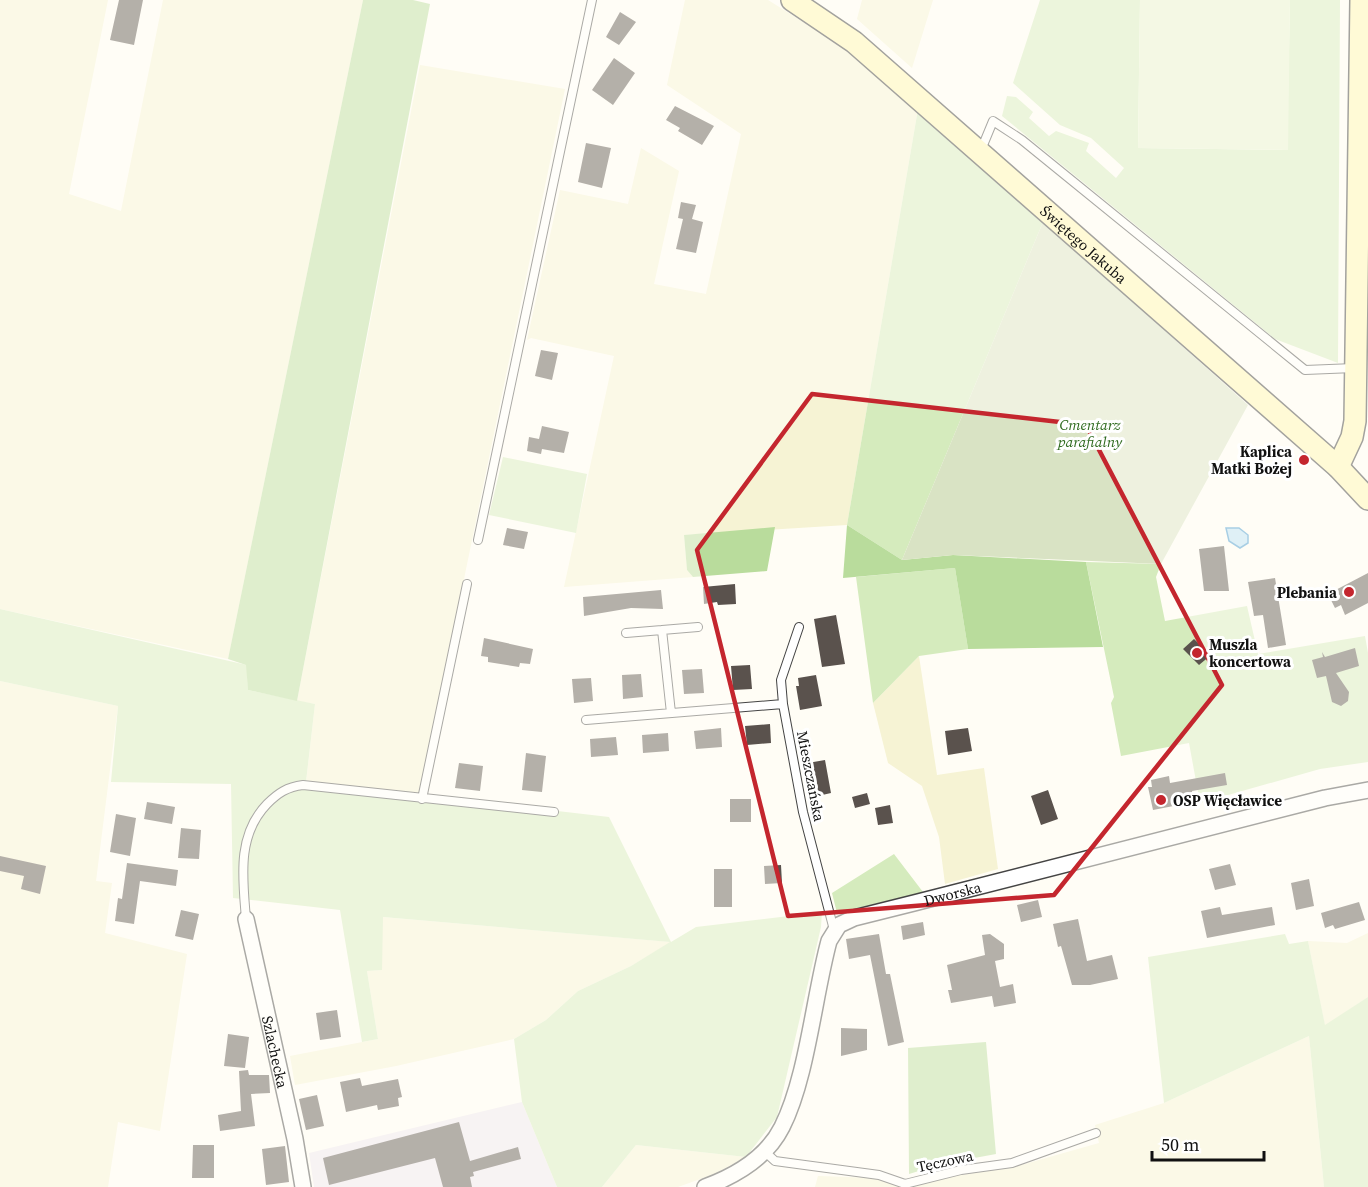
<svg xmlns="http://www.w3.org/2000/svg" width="1368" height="1187" font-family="'Source Serif 4',serif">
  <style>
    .industrial { fill: #eee6ef }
    .farmland { fill: #f6f3d4 }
    .green { fill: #d5ebbd }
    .forest { fill: #b9dc9c }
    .cemetery { fill: #d9e3c4 }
    .pitch { fill: #e6f2cf }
    .water { fill: #b9e0f7; stroke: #3f96cf; stroke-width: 1.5 }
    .building { fill: #5a524d }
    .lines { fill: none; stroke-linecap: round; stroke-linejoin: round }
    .lane-casing { stroke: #444; stroke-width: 10 }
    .street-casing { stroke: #444; stroke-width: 18 }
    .secondary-casing { stroke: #333; stroke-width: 24 }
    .lane { stroke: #fff; stroke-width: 8 }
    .street { stroke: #fff; stroke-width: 15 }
    .secondary { stroke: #fff6b0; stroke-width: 21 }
    .marked { fill: none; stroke: #c4262e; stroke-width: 4.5; stroke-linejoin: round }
    .poi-dot { fill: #c4262e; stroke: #fff; stroke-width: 2 }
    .labels { text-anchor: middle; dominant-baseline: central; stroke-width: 6; stroke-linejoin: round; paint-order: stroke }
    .street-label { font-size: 15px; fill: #111; stroke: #fff }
    .park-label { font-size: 15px; font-style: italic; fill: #2f6b1f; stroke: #fff }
    .poi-label { font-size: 15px; font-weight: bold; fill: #111; stroke: #fff; text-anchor: end }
  </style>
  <rect width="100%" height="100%" fill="#fffdf5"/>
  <path class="industrial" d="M522,1102L557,1187H314L309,1153Z"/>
  <path class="farmland" d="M0,0H108L69,194L121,211L163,0H363L228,659L0,609Z
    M685,0H768L845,48L918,109L847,525L684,535L687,570L693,577L564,587L614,356L531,338L527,340L560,190L628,204L641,148L679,171L654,284L706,294L741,134L667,85Z
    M862,0H933L912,68L857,19Z
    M420,65L565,89L465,574L427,797L306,783L315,704L297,701Z
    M919,656L937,775L984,768L998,869L945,884L939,837L922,786L888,763L873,703Z
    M0,681L118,706L96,881L112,883L105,933L187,954L160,1131L118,1122L108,1187H0Z
    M382,917L671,942L631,966L578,991L546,1020L514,1039L396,1066L295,1085L290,1056L378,1039L367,971L382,970Z
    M1368,933V997L1325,1026L1308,941L1347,943Z
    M1309,1036L1324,1187H910L940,1178L1014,1167L1099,1143L1095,1125L1164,1103Z
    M636,1145L746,1157L714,1174L678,1187H602Z
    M818,1176L876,1178L902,1187H815Z"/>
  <path class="green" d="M1040,0H1140L1138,148L1287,150L1290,0H1340L1338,363L1275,339L1002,116L1007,96L1016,97L1033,112L1029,118L1049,136L1056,131L1089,143L1086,151L1116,178L1124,168L1091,138L1060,125L1013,83Z
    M918,109L1043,222L902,560L847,525Z
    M503,457L587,474L576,533L489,515Z
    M1086,562L1161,564L1156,577L1165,621L1247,606L1258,654L1365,636L1368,653V762L1320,769L1200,803L1189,743L1121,756L1111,703L1114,697Z
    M955,568L968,649L919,656L873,703L856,577Z
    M0,609L247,665L248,690L315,704L306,782L609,817L671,942L696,927L822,912L821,927L777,1117L746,1157L636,1145L602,1187H557L522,1102L514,1039L546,1020L578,991L631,966L670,942L383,917L382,970L367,971L378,1039L362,1042L340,910L233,898L231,784L111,782L118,706L0,681Z
    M894,854L923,892L837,913L832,893Z
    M1285,934L1289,944L1308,941L1325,1025L1368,997V1187H1324L1309,1036L1164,1103L1148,957Z"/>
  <path class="forest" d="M363,0H413L430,4L297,701L248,690L246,665L228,659Z
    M847,525L902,560L953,555L1086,562L1103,647L968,649L955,568L843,578Z
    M775,527L767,571L693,577L687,570L684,535Z
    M986,1042L996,1154L942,1164L909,1174L908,1048Z"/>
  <path class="cemetery" d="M1043,222L1248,405L1161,564L953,555L902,560Z"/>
  <path class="pitch" d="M1140,0H1290L1288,150L1138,148Z"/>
  <path class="water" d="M1226,528H1239L1248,535V543L1240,548L1229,541Z"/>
  <path class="building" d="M119,0H143L134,45L110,40Z
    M620,12L636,22L619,45L606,37Z
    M614,58L635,73L613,105L592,90Z
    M675,106L714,126L702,145L678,131L680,128L666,120Z
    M586,143L611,148L602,188L578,182Z
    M681,202L696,205L692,219L703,222L696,253L676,249L683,219L678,218Z
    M541,350L558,353L552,380L535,376Z
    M542,426L569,432L564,453L542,449L541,454L527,451L529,437L539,439Z
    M507,528L528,532L524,549L503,545Z
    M1224,546L1229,591H1204L1199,549Z
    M1368,573V603L1345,615L1341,605L1335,608L1328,594Z
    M1275,578L1286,645L1268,648L1263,615L1254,616L1248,582Z
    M735,584L736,604L718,605L717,602L704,604L703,587Z
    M661,590L663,609L631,608L584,616L583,597Z
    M836,615L845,664L822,667L814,619Z
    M484,638L533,649L530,664L520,663L519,667L488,662V657L481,656Z
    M1194,639L1211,655L1199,665L1183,649Z
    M1355,648L1359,666L1336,673L1349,692L1348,701L1341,706L1332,702L1326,676L1317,678L1312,660L1323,657L1322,652L1325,657Z
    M750,665L752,689L733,690L731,666Z
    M702,669L704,693L684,694L682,670Z
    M641,674L643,697L623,699L622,675Z
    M816,675L822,706L800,710L796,686H799L798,678Z
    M591,678L593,701L574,703L572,679Z
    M770,724L771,743L747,745L745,726Z
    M721,728L722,747L696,749L694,731Z
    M968,728L972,751L948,755L945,731Z
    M668,733L669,751L643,753L642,735Z
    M616,737L618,755L591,757L590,739Z
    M526,753L546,756L542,792L522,790Z
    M825,760L831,793L809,798L802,764Z
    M459,763L483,766L480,791L455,788Z
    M1225,773L1227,785L1192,791L1194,802L1153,810L1148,787H1152L1151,780L1169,776L1170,783Z
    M1048,790L1058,819L1041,825L1031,796Z
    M867,793L870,804L855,808L852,797Z
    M730,799H751V822H730Z
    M147,802L175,807L172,824L144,819Z
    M890,805L893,823L878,825L875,808Z
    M116,814L136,818L130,856L110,852Z
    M181,828L201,830L199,859L178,858Z
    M0,856L46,866L40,894L21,889L24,876L0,871Z
    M127,863L178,870L176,886L140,881L134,924L115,921L118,898L122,899Z
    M1230,864L1236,885L1215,890L1209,869Z
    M781,865L782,883L765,884L764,866Z
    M714,869H732V907H714Z
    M1309,879L1314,906L1296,910L1291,883Z
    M1038,900L1042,917L1021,922L1017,905Z
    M1359,902L1365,920L1335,929L1333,925L1325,928L1321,913Z
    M1220,907L1222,915L1272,907L1275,925L1207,938L1201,911Z
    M181,910L199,914L193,940L175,936Z
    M1078,919L1087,961L1112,955L1118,979L1090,985H1072L1061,946L1058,947L1053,924Z
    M923,922L925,935L903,940L901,926Z
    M879,934L886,974H890L904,1042L888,1046L870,955L849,959L846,939Z
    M990,934L1004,944V959L995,961L1000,987L1013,984L1016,1003L994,1007L992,996L951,1003L948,990H952L947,965L985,955L982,935Z
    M337,1010L341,1037L320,1040L316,1013Z
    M841,1028L867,1029V1050L841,1056Z
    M228,1034L249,1037L245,1068L224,1066Z
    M248,1070L249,1075H269L270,1093L251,1094L255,1126L220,1131L218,1115L241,1111L239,1071Z
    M360,1078L362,1086L398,1079L402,1097L398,1098L399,1106L378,1110L377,1105L346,1112L340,1082Z
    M317,1095L324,1126L306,1130L299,1099Z
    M459,1122L470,1161L518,1147L521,1159L473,1172L474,1176L470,1177L472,1187H443L435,1158L329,1185L323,1158Z
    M193,1145H214V1178H192Z
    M285,1146L289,1182L266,1185L262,1149Z"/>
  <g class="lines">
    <g class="lane-casing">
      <path id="lane" d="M981,150L993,121L1022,140L1305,370L1354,368
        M478,540L592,0
        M799,627L781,680L783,704L803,812L834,930
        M662,630L671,713
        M626,633L698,627
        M586,720L783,704
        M422,799L467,584
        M246,919C243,880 236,836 267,804C278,793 287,787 303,785L554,812
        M764,1151L775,1161L879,1175L905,1184L961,1170L1012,1163L1096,1133"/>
    </g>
    <g class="street-casing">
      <g id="street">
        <path id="s1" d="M246,919L295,1139L303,1187"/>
        <path id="s2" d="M705,1187C735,1176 767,1157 782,1127C807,1078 814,996 829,941L839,925L854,918L914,903L1325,798L1368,790"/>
      </g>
    </g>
    <g class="secondary-casing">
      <g id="secondary">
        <path id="s3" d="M792,0L854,42L1338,467L1368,499"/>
        <path d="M1338,467L1352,437L1355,421L1361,0"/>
      </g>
    </g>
    <use href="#lane" class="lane"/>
    <use href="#street" class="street"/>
    <use href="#secondary" class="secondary"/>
  </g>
  <path d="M0 0H1368V1187H0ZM812,394L1086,425L1222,685L1054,895L788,916L697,550Z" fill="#fffdf5" fill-opacity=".55" fill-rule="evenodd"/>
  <path class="marked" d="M812,394L1086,425L1222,685L1054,895L788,916L697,550Z"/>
  <g class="poi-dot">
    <circle cx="1304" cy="460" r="6"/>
    <circle cx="1349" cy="592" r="6"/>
    <circle cx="1197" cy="653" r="6"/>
    <circle cx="1161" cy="800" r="6"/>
  </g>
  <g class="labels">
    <g class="street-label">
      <text stroke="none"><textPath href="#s3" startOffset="381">Świętego Jakuba</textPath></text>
      <text transform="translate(811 776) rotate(79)">Mieszczańska</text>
      <text stroke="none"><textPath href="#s2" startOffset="429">Dworska</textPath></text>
      <text stroke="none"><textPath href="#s1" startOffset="136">Szlachecka</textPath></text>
      <text transform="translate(945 1161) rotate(-12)">Tęczowa</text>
    </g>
    <g class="park-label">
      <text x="1090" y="424">Cmentarz<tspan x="1090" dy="17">parafialny</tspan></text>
    </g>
    <g class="poi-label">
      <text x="1292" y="451">Kaplica<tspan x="1292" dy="17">Matki Bożej</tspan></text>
      <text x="1337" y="592">Plebania</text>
      <text x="1209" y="644" text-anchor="start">Muszla<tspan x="1209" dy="17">koncertowa</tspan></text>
      <text x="1173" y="800" text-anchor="start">OSP Więcławice</text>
    </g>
  </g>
  <path d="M1152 1151v9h112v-9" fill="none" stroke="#111111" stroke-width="3"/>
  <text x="1161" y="1151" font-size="18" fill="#111111" stroke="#ffffff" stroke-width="4.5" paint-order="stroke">50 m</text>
</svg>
